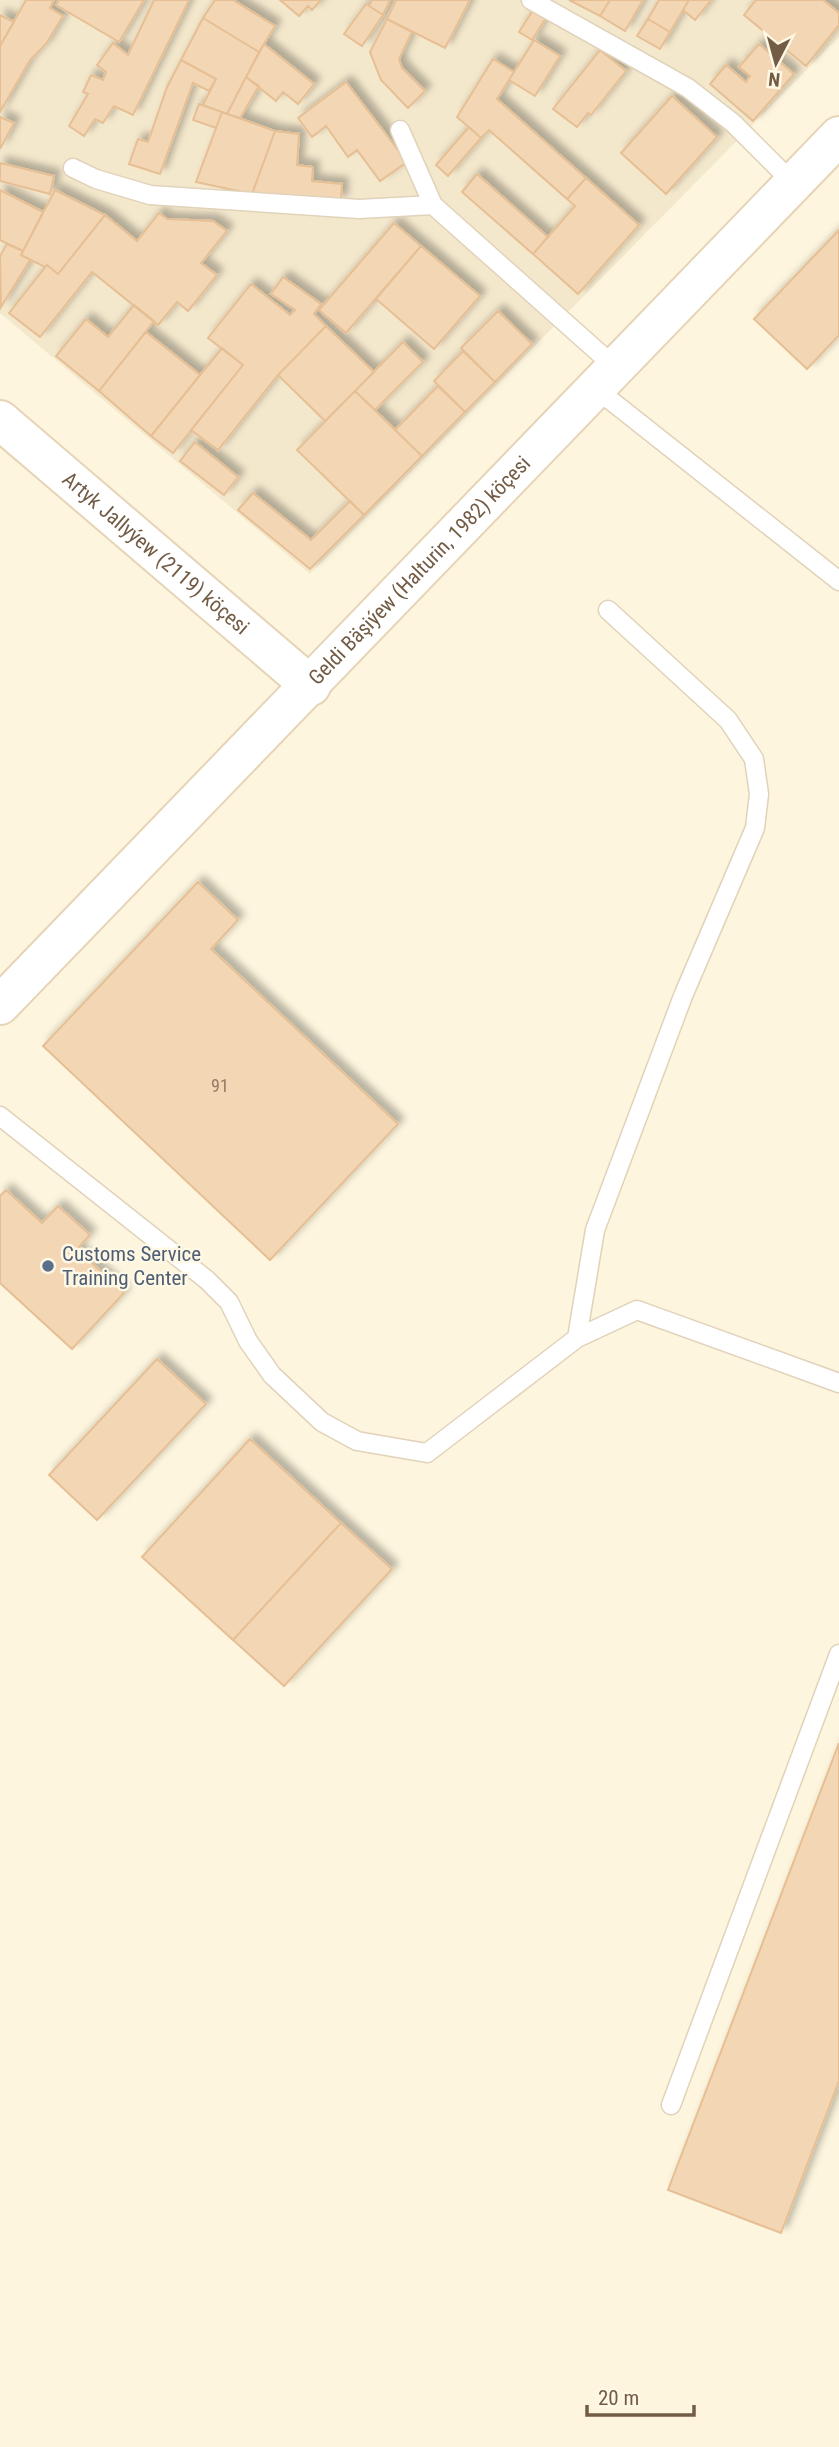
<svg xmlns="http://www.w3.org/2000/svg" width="839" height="2447" font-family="'Roboto Condensed',sans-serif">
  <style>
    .residential { fill: #f4e8cc }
    .building { fill: #f3d6b4; stroke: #e6bf94; stroke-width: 2; filter: url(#shadow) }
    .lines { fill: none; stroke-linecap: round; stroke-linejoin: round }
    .lane-casing { stroke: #e1d2ba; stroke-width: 21 }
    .secondary-casing { stroke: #e6d4b7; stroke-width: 42 }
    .lane { stroke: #fff; stroke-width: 18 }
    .secondary { stroke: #fff; stroke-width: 38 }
    .service-dot { fill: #5c6f8a; stroke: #fff8e4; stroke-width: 2.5 }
    .labels { text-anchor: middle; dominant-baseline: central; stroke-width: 5; stroke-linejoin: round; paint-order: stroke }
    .number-label { font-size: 18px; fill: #937a62 }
    .street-label { font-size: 21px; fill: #735c46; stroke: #fff8e4 }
    .service-label { font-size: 21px; fill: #4e5e75; stroke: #fff8e4; text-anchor: start }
  </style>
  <defs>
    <filter id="shadow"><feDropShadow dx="6" dy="-6" stdDeviation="3.5" flood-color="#0004"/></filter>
  </defs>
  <rect width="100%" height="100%" fill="#fdf5dd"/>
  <path class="residential" d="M0,0H839V37L310,574L0,313Z"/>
  <path class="building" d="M26,0H54L50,8L63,16L46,44L30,60L0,112V46Z
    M59,0H144L119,42L56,5Z
    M154,0H189L133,115L114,106L103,123L95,119L84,136L69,126L88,94L83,92L91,75L103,80L106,72L97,65L113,43L128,55Z
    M215,0H233L275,26L259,52L203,18Z
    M280,0H321L312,10L308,6L299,16Z
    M372,0H390L383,15L369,6Z
    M396,0H470L445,48L387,19Z
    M569,0H610L600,16Z
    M610,0H643L625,31L600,16Z
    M659,0H689L670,32L648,19Z
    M689,0H711L695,20L683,10Z
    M823,0L839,13V25L806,66L744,15L756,0Z
    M366,4L383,15L362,46L344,34Z
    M533,10L546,18L532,40L519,32Z
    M0,15L14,22L0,46Z
    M203,18L259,52L227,114L203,105L216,79L181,60Z
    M387,19L412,32L399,59L402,68L425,91L408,108L381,80L370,52Z
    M648,19L670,32L660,49L637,36Z
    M534,40L560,56L535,96L509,80Z
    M264,44L314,84L298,104L283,92L276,101L246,77Z
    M759,44L794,74L753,121L710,84L726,65L746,82L750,76L739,67Z
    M600,50L626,71L591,115L588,113L577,127L553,109Z
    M493,59L514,72L497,99L586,178L567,199L489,130L481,138L457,117Z
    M181,60L216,79L209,91L193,83L160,174L129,164L138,139L148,142L167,87Z
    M246,77L259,86L240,118L227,114Z
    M346,82L407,162L380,181L357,150L348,157L326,126L312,137L298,118Z
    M672,96L717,137L666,194L621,153Z
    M199,104L222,112L216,128L193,120Z
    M222,112L275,131L252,194L196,182Z
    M0,117L14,123L0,149Z
    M469,127L481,138L448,176L436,165Z
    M275,131L299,134L297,165L313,167L312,181L342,184L341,201L252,194Z
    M0,163L54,176L50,194L0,181Z
    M477,174L548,237L533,254L462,192Z
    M586,178L639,225L578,294L533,254L575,206L567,199Z
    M0,190L43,212L23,251L0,240Z
    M55,190L105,215L58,274L47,265L45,267L21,255Z
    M159,213L167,219L213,221L227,231L201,263L217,275L188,311L177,302L158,325L92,272L40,337L9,313L47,265L58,274L105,215L137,241Z
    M394,223L421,246L346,333L319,310Z
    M839,230V335L807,369L754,319Z
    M7,244L23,251L21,255L30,260L1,307L0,256Z
    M421,246L480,296L434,349L376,299Z
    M283,277L321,304L314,314L326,326L278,375L218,450L191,430L243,365L208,338L251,284L290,315L295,310L271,294Z
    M134,305L154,321L99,391L56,356L86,319L108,337Z
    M498,311L532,344L495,382L461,348Z
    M326,326L374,372L325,421L278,375Z
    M146,332L200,375L151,436L99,391Z
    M403,342L423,362L375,410L355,391Z
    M222,348L243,365L173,453L151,436Z
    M463,351L495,382L465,412L434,381Z
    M438,386L465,412L422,456L395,430Z
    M355,391L422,456L364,515L297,450Z
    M195,442L238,477L224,495L180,461Z
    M253,493L311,540L350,501L364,515L310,569L238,510Z
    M198,882L238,920L211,949L398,1124L270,1260L43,1046Z
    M6,1190L42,1223L58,1206L90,1235L77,1249L124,1293L72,1349L0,1283V1196Z
    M157,1359L206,1404L97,1520L49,1475Z
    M250,1439L341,1523L233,1640L142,1557Z
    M341,1523L392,1569L284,1686L233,1640Z
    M839,1743V2081L781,2233L668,2190Z"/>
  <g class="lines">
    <g class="lane-casing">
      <path id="lane" d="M531,0L688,88L733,123L794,184
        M400,130L433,205
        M73,168L96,179L150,195L359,209L433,205L615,367
        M595,388L839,581
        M0,1116L207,1280L229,1302L248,1341L272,1375L322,1422L357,1441L427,1453L577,1338L637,1310L839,1383
        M577,1338L595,1230L683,996L755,828L759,794L754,759L728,720L608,610
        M671,2105L839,1654"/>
    </g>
    <g class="secondary-casing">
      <g id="secondary">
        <path id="s1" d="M0,420L311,686"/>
        <path id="s2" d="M0,1005L839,136"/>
      </g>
    </g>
    <use href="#lane" class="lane"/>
    <use href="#secondary" class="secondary"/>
  </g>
  <circle class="service-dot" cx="48" cy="1266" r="7"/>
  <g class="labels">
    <g class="number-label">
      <text x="220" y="1085">91</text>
    </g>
    <g class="street-label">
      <text stroke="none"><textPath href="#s1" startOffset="205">Artyk Jallyýew (2119) köçesi</textPath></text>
      <text stroke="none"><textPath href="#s2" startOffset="604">Geldi Bäşiýew (Halturin, 1982) köçesi</textPath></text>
    </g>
    <g class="service-label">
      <text x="62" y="1254">Customs Service<tspan x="62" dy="24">Training Center</tspan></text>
    </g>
  </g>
  <g transform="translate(776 63) rotate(186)" stroke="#fff8e4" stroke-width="5" paint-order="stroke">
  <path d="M0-5L12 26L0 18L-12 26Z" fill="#735c46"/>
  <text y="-10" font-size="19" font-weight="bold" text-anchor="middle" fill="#735c46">N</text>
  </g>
  <path d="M587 2405v10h107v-10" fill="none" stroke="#735c46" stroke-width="3.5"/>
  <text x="598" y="2405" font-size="21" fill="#735c46" stroke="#fff8e4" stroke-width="5" paint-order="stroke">20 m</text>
</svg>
